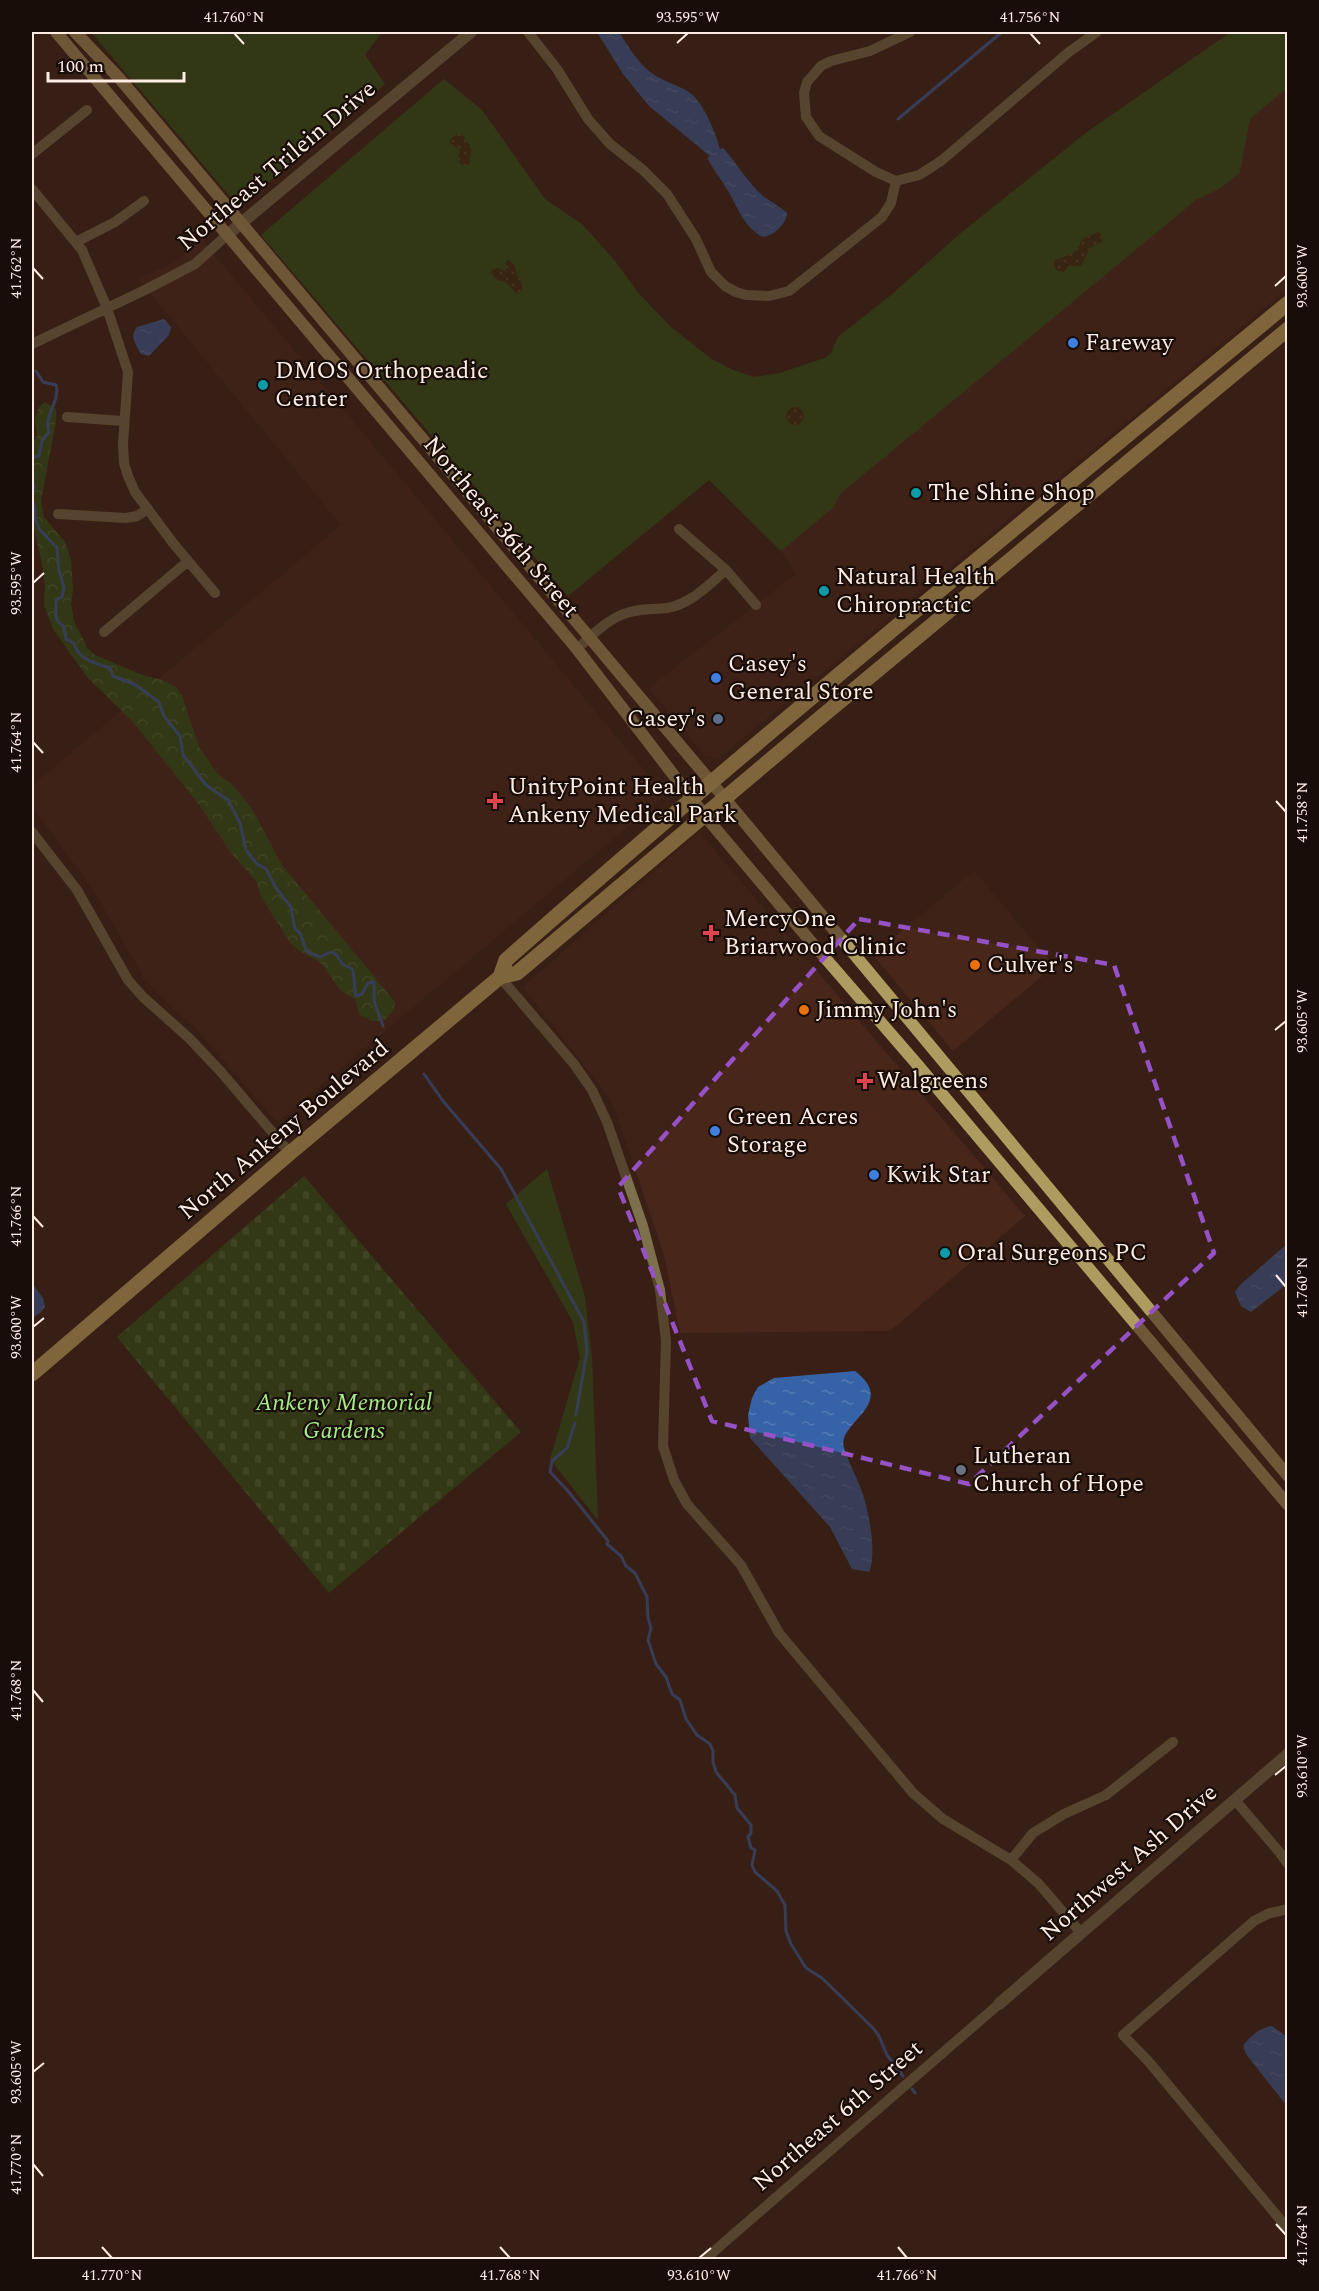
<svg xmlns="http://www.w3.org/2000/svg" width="1319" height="2291" font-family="Spectral,serif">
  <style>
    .built { fill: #48271a }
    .green { fill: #2c5816 }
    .forest { fill: url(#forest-crowns) }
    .sand { fill: url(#sand-dots) }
    .cemetery { fill: url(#cemetery-stones) }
    .water { fill: url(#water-ripples) }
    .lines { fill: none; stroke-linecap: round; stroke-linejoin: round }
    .stream { stroke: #3663a7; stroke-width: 3 }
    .minor { stroke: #7c714c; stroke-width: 10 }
    .tertiary { stroke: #7c714c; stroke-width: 12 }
    .secondary { stroke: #ad9b5f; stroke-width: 12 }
    .primary { stroke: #d3bb6c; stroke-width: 15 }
    .marked { fill: none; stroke: #9552c7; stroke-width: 4.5; stroke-dasharray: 12 8; stroke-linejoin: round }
    .ticks { fill: none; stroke: #feece5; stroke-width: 2 }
    .shop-dot { fill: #3f7fe0; stroke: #180d08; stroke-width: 2 }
    .culture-dot { fill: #0f9aa8; stroke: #180d08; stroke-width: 2 }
    .service-dot { fill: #5c6f8a; stroke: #180d08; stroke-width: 2 }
    .health-dot { fill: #e0444e; stroke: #180d08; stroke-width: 2 }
    .food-dot { fill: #e8710a; stroke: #180d08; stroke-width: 2 }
    .worship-dot { fill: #6b7280; stroke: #180d08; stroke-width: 2 }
    .labels { text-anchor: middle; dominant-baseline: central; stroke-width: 4.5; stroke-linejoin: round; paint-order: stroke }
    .street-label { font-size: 24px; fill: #feece5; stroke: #180d08 }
    .poi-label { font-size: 24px; fill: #feece5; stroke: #180d08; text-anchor: start }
    .park-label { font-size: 24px; font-style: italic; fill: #a5ec87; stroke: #180d08 }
    .neatline { fill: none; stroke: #feece5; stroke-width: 2 }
    .ticks-label { font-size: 15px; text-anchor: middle; fill: #feece5 }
  </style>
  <defs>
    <pattern id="forest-crowns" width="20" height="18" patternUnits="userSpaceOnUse" patternTransform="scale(1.5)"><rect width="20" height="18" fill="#2c5816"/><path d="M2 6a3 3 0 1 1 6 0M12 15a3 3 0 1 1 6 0" fill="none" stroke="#4c7038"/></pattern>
    <pattern id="sand-dots" width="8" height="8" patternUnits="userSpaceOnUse" patternTransform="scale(1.5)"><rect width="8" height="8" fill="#362e0d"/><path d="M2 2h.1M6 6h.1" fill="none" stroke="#544c30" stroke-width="1.8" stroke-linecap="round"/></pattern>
    <pattern id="cemetery-stones" width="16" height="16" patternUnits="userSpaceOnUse" patternTransform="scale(1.5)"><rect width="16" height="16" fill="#2c5816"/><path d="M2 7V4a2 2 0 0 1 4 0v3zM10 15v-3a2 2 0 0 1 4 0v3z" fill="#4c7038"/></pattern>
    <pattern id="water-ripples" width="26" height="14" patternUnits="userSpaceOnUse" patternTransform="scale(1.5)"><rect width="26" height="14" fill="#3663a7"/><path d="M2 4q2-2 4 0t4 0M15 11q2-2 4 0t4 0" fill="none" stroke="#547ab3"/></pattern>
  </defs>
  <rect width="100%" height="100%" fill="#391f15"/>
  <path class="built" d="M1287,88V289L719,758L705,756L649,688L796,574L781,551L833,508L840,494L1196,200L1221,188L1240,172L1250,119Z
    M202,240L665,795L277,1122L194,1026L170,1006L145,979L93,889L32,806V786L341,525L139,279L173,263Z
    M699,832L1025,1216L890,1331L680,1333L664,1255L616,1113L608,1096L523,987Z
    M974,871L1054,966L953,1051L873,955Z"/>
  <path class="green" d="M91,32H382L365,55L385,84L239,207Z
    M1231,32H1287V88L1250,119L1240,172L1221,188L1196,200L840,494L833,508L781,551L709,480L568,596L261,235L444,79L482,110L545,199L583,225L615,261L640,295L671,327L710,358L733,370L754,377L780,373L825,358L831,353L838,337L890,296L961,233L1087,132Z
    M547,1169L585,1297L592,1358L598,1520L550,1459L580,1358L573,1322L506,1204Z"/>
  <path class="forest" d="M45,402L56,409V421L41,501L44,517L65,542L71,560L73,590L71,603L74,621L88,649L95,655L142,675L162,680L175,686L182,696L199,747L217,773L233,785L252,809L282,865L395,1002L394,1009L384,1021H372L359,1014L356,1000L341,991L320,962L300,951L291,944L260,895L257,882L232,854L198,803L133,722L88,678L53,629L44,605L45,585L42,564L32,520V445L37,435L35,419L39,407Z"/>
  <path class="sand" d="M458,134L463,136L472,148L469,164L466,166L460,164L458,158L460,150L450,143L451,138Z
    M1098,232L1101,234L1102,242L1090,248L1082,265L1079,266L1069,265L1064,272L1057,271L1054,266V260L1074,253L1084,238Z
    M508,259L515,266C515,275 524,282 522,291L517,294L506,282L496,280L491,272L495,267L506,271L505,264Z
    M786 416a9 9 0 1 1 18 0a9 9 0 1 1-18 0Z"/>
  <path class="cemetery" d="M304,1176L521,1432L329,1593L117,1337Z"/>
  <path class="water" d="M597,32H619C629,47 637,63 653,74C664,82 679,85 690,93C704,103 716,134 720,149L723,148C737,163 747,182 763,196C771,202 780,206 787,213C786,225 774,235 763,237C744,228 738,207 728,191C721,179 713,169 707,158L710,156L649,106L623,74Z
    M164,319L171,327L169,335L149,356L141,354C136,345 129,336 137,327Z
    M1287,1244V1284L1251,1312L1241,1306L1235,1292L1240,1285Z
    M32,1283L43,1298L45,1307L40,1313L32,1318Z
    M855,1371C899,1405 836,1422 844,1448C849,1464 858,1479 863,1495C869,1512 877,1556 869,1572L852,1569L830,1527L750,1438L748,1415L752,1398L758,1387L774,1378Z
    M1272,2026L1287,2037V2106L1246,2054L1243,2046C1249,2037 1261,2027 1272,2026Z"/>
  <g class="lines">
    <path class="stream" d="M898,119L1002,32
      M32,458L39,456L42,441L49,432C43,416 61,400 56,385L43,382L36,371
      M32,476L34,487L32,498
      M32,500L35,507V518L39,529L57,548L59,570L64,588L62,597L56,600C57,613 52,618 64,627L66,639L74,643C78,660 95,663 110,668L113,676L136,685L159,702L164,716L180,736L183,755L206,785L228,800L240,823L246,850L257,864L266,869L276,888L291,907L295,929L300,933L307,952L320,957L331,952L336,954L342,964L352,969C356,978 353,986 356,996L362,994L368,983L374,982V1001L383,1026
      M424,1074L443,1101L501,1169L584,1322L587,1351L576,1415
      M575,1423L567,1448L552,1461L550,1472L568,1491L608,1541L607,1544L621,1556L626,1566L635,1573L647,1597L648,1618L651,1628L648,1640L656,1664L666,1677L672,1694L680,1700L686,1719L697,1735L710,1744L713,1751V1762L716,1772L735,1795L737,1808L751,1825V1833L748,1837L751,1848L755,1850L752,1865L755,1872L777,1891L785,1905L786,1931L791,1944L806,1968L822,1978L873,2028L879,2036L887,2055L903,2076
      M912,2089L915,2093"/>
    <path class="minor" d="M528,32L557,69L588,119L610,144L643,170L667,194L696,239L711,272L725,286L736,292L746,295L769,296L789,291L882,217L891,203L896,181
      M910,32L870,51L831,61L821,66L807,82L804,93L806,117L819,136L876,172L896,181L919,175L941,161L1069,52L1097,32
      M32,154L87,110
      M32,189L82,250L107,308L128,372L123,444L124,463L128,476L135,492L173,543L215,593
      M76,242L115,222L144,201
      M32,344L147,289L195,264L227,235
      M67,417L123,421
      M58,514L126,518L137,516L148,509
      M679,529L726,570L756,605
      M104,632L187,562
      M577,649C590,637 605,622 621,615C637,608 651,610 667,608C691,604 708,585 726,570
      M32,832L77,890L128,980L143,997L189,1038L222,1073L290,1153
      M500,977L574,1064L592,1090L607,1122L643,1226L660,1290L666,1341L663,1446L674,1480L687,1504L741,1565L779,1633L913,1793L943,1819L1011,1860L1024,1871L1039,1884L1081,1933
      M1235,1800L1280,1853L1288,1864
      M1011,1860L1033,1833L1064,1814L1106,1795L1173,1742
      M1288,1909L1270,1913L1254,1921L1123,2035L1149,2062L1288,2229
      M704,2260L999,2004"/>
    <path class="tertiary" d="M227,235L471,32
      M999,2004L1288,1754"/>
    <path class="secondary" d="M56,32L577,649L705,816L807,937L916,1063L1288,1505
      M75,32L120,79L711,782L1288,1476"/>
    <path class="primary" d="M500,977L506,960C761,735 1025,520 1288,303
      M32,1374L290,1153L500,977L517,973L820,718L1288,329"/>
  </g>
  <path d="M0 0H1319V2291H0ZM859,919L1114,965L1214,1253L969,1484L712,1421L618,1187Z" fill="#391f15" fill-opacity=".55" fill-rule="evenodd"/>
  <path class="marked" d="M859,919L1114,965L1214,1253L969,1484L712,1421L618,1187Z"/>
  <path class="ticks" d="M234,33L244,44M1030,33L1040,44M677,43L688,33M33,268L43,279M1275,286L1286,276M33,583L44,573M33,742L43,753M1276,801L1286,812M1275,1030L1286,1021M33,1216L43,1227M1276,1275L1286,1287M33,1327L44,1318M33,1690L43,1702M1275,1775L1286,1766M33,2072L44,2063M33,2164L43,2176M1276,2224L1286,2235M102,2247L112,2258M500,2247L510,2258M898,2247L907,2258M699,2258L711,2248"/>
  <g class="shop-dot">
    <circle cx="1073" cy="343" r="6"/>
    <circle cx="716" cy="678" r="6"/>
    <circle cx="715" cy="1131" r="6"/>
    <circle cx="874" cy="1175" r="6"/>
  </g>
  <g class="culture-dot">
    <circle cx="263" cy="385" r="6"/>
    <circle cx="916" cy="493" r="6"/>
    <circle cx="824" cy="591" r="6"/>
    <circle cx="945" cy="1253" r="6"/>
  </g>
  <circle class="service-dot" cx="718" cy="719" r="6"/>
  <g class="health-dot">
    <path d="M492 792h6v6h6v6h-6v6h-6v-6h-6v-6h6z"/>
    <path d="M708 924h6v6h6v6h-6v6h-6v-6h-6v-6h6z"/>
    <path d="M862 1072h6v6h6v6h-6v6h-6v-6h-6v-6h6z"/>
  </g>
  <g class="food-dot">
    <circle cx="975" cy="965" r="6"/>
    <circle cx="804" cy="1010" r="6"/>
  </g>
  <circle class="worship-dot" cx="961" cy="1470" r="6"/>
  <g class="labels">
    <g class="street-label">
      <text transform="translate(277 166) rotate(-40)">Northeast Trilein Drive</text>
      <text transform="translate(501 527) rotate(50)">Northeast 36th Street</text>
      <text transform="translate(284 1130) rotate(-40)">North Ankeny Boulevard</text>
      <text transform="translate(1129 1863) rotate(-41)">Northwest Ash Drive</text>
      <text transform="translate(838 2116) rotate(-41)">Northeast 6th Street</text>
    </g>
    <g class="poi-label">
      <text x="1085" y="343">Fareway</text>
      <text x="275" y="371">DMOS Orthopeadic<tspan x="275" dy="28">Center</tspan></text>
      <text x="928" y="493">The Shine Shop</text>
      <text x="836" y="577">Natural Health<tspan x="836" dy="28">Chiropractic</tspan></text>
      <text x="728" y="664">Casey's<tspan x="728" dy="28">General Store</tspan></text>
      <text x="706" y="719" text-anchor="end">Casey's</text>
      <text x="508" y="787">UnityPoint Health<tspan x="508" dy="28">Ankeny Medical Park</tspan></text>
      <text x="724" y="919">MercyOne<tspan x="724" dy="28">Briarwood Clinic</tspan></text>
      <text x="987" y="965">Culver's</text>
      <text x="816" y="1010">Jimmy John's</text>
      <text x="877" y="1081">Walgreens</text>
      <text x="727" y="1117">Green Acres<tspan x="727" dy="28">Storage</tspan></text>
      <text x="886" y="1175">Kwik Star</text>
      <text x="957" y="1253">Oral Surgeons PC</text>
      <text x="973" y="1456">Lutheran<tspan x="973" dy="28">Church of Hope</tspan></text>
    </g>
    <g class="park-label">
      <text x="344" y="1403">Ankeny Memorial<tspan x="344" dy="28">Gardens</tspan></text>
    </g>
  </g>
  <rect width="1319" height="2291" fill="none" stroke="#180d08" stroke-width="66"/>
  <path d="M48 72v9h136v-9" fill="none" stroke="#feece5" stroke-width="3"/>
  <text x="57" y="72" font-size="18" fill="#feece5" stroke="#180d08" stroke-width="4.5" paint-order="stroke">100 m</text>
  <rect x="33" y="33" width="1253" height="2225" class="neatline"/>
  <g class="ticks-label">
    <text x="234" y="22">41.760°N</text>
    <text x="688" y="22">93.595°W</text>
    <text x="1030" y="22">41.756°N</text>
    <text transform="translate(16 268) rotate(-90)" y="5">41.762°N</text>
    <text transform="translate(1302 276) rotate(-90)" y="5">93.600°W</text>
    <text transform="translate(16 583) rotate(-90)" y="5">93.595°W</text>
    <text transform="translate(16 742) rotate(-90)" y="5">41.764°N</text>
    <text transform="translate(1302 812) rotate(-90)" y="5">41.758°N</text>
    <text transform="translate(1302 1021) rotate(-90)" y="5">93.605°W</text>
    <text transform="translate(16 1216) rotate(-90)" y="5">41.766°N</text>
    <text transform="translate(1302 1287) rotate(-90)" y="5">41.760°N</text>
    <text transform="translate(16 1327) rotate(-90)" y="5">93.600°W</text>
    <text transform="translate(16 1690) rotate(-90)" y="5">41.768°N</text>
    <text transform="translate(1302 1766) rotate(-90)" y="5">93.610°W</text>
    <text transform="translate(16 2072) rotate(-90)" y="5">93.605°W</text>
    <text transform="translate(16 2164) rotate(-90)" y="5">41.770°N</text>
    <text transform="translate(1302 2235) rotate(-90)" y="5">41.764°N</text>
    <text x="112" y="2280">41.770°N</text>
    <text x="510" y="2280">41.768°N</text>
    <text x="699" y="2280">93.610°W</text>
    <text x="907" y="2280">41.766°N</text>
  </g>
</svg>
